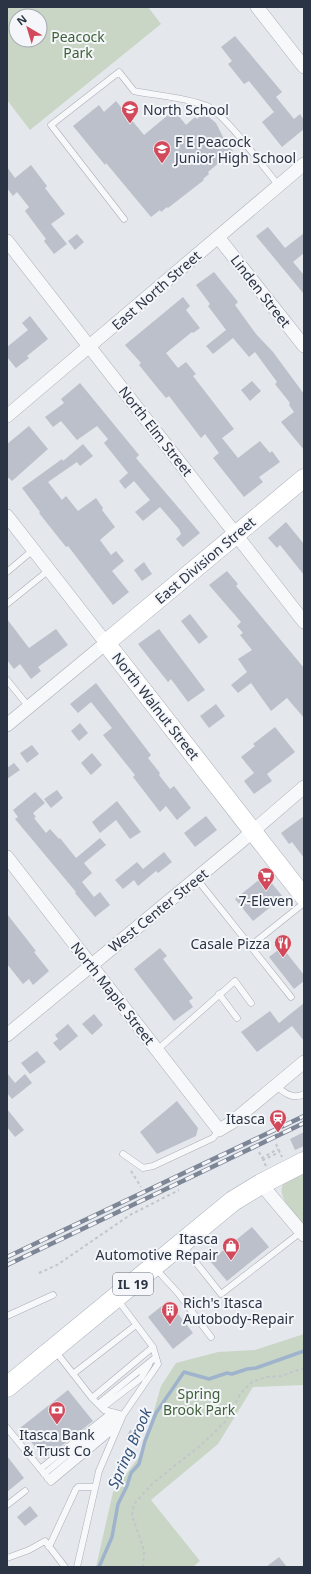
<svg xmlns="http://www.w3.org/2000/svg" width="311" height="1574" font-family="'Noto Sans',sans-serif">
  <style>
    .green { fill: #c9d6c5; fill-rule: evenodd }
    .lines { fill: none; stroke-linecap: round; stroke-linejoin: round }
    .stream { stroke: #9fb4cc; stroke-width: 3.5 }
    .building { fill: #bbc0ca }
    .lane-casing { stroke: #a9aeb7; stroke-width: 7 }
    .street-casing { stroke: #a9aeb7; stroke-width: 14 }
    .secondary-casing { stroke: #a9aeb7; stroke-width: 19 }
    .primary-casing { stroke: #a3abb8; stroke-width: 21 }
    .path { stroke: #c2c5cb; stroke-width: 2; stroke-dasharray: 3 3; stroke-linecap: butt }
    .lane { stroke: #f7f8fa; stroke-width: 6 }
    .street { stroke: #f7f8fa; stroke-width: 13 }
    .secondary { stroke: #fff; stroke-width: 18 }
    .primary { stroke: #fff; stroke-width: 20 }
    .rail-casing { stroke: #7d8696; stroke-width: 4.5 }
    .rail { stroke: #f4f6f9; stroke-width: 3; stroke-dasharray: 9; stroke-linecap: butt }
    .labels { text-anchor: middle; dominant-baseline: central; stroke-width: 4; stroke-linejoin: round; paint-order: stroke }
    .shield { fill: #f4f6f9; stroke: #676e7b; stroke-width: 1 }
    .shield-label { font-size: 13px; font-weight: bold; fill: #2b3445 }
    .park-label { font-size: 14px; fill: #3f6138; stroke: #f4f6f9 }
    .poi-label { font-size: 14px; fill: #2b3445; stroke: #f4f6f9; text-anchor: start }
    .street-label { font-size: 14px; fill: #2b3445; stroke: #f4f6f9 }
    .water-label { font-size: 15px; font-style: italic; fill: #34527a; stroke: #f4f6f9 }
  </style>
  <rect width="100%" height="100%" fill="#e4e7ec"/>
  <path class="green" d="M7,7H148L161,24L30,130L7,100ZM16,16H40V40H16Z
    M304,1171V1225C296,1216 273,1194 285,1182C290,1178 298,1174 304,1171Z
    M304,1334V1385L253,1387L218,1444L151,1500L200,1561L193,1567H96L113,1492L142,1453L161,1386L176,1363L218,1352L255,1350Z"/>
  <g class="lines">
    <path class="stream" d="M99,1567L112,1537L118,1504L127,1486L131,1473L139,1464L145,1441L156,1413L184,1372L209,1379L227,1373L232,1374L247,1369L256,1368L304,1351"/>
  </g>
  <path class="building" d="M235,36L282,92L276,97L294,119L300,114L304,120V129L282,147L262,122L274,112L249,81L244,84L228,64L232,61L221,47Z
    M116,101L144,135L174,110L186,125L195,117L197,119L204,113L216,123L224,139L233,151L208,172L209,174L203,179L204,180L168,208L167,207L161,212L160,210L151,217L106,163L105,165L73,126L99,105L104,112Z
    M31,165L47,186L45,188L65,214L51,224L67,244L54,254L44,241L46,239L25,211L29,207L17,192L13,196L7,188V167L15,178Z
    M268,227L285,248L304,233V253L293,262L304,275V294L256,236Z
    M77,234L84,242L75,250L68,241Z
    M214,272L238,302L235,305L256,334L273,352L304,394V450L281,422L294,412L289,405L290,403L275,384L277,382L255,352L249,357L233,338L213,354L206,346L226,330L208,306L210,304L196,285Z
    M183,297L190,306L186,310L200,328L193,333L192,332L166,353L178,368L186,362L196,374L193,376L234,429L222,438L238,458L260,441L270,453L272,451L280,462L259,477L263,482L244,497L213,458L219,453L205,434L201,438L169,396L166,398L156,386L139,365L141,363L125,345Z
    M30,316L48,339L27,356L29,358L16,368L7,357V347L28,330L22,323Z
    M252,381L261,391L250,401L241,390Z
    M80,383L139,455L136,458L200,533L183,547L176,539L181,534L179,529L160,507L143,521L135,512L150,500L134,481L125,489L119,481L128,473L104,443L108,439L97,426L77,440L61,421L53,427L45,417L64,403L61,399Z
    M29,426L48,449L12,481L9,478H7V444Z
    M83,444L93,456L80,466L77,462L48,482L62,500L66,496L78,511L96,498L103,508L102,510L115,527L100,540L111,555L116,551L124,561L112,571L129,592L113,605L68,546L66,547L39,513L40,512L22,488L62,459L63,461Z
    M286,522L304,544V575L280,545L277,548L268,538Z
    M144,562L152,574L142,581L134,570Z
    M227,571L238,584L236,586L304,668V718L287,698L271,711L251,683L238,693L231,685L247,672L238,659L252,650L240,635L243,633L237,626L241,622L209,585Z
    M190,614L208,637L199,644L181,621Z
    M7,619L29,648L56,629L68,645L38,667L41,671L31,679L20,664L14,669L7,660Z
    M159,629L205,690L188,702L171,679L168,682L138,644Z
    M96,683L151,755L148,758L160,773L159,775L170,789L174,786L191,808L177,820L166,806L160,812L133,777L135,775L103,735L112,728L91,702L78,713L70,704Z
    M216,704L225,716L209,728L200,716Z
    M80,723L88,733L79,741L71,731Z
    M275,727L295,752L267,774L272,781L254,794L244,781L254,773L241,757L255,746L253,744Z
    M32,745L39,754L27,763L20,753Z
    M92,753L102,765L91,775L81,763Z
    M14,763L20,770L7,779V768Z
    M57,790L63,798L51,808L44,799Z
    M35,792L45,803L33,813L36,817L34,818L46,833L50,829L59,839L60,838L76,858L100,838L106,845L84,863L92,873L82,882L94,897L100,892L110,905L95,917L75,893L76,892L15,819L18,817L13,810Z
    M117,801L141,832L130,839L116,820L100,833L92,822Z
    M206,816L217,830L195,847L184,833Z
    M304,816V858L292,842L289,844L281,833Z
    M164,852L172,862L158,873L156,871L138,886L134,880L123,889L115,880L137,862L143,869Z
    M265,875L283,897L253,921L235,899Z
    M7,914L36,951L34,952L49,971L33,985L29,979L23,984L7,964Z
    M282,947L304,975V981L294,989L269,957Z
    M160,948L167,956L163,959L193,998L189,1001L193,1007L174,1021L134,969Z
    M304,1003V1041L292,1026L257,1052L241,1032L270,1011L279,1023Z
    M94,1014L103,1025L92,1035L82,1024Z
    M68,1024L78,1036L60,1051L53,1043L58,1039L55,1035Z
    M37,1051L46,1062L30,1074L21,1063Z
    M7,1073L15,1083L25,1074L32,1083L12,1099L7,1093Z
    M177,1101L198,1128L196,1136L157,1154L140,1132Z
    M7,1109L24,1130L15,1137L7,1127Z
    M304,1132V1146L295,1150L290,1139Z
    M252,1227L269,1247L227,1281L210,1261Z
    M168,1301L193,1333L173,1349L148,1317Z
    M68,1390L93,1421L45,1459L20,1428Z
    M130,1430L138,1433L134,1443L125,1440Z
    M7,1456L24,1478L7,1492Z
    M30,1506L38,1516L25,1526L17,1517Z
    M279,1557L287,1567H266Z"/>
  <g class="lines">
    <g class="lane-casing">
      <path id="lane" d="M124,219L51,125L119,72L134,91C158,96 184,97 207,106C225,114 264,168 279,186
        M7,572L33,550
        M7,604L49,570
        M7,680L29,707
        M196,878L291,997
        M249,947L304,903
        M219,994L237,1018
        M157,1050L235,981L251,1003
        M276,1086C285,1093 293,1100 304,1094
        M123,1154L143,1168L153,1166L213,1138L219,1130
        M182,1245L221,1294L301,1232
        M155,1268L178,1293L211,1337
        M7,1316L53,1295
        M56,1352L92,1398L104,1410L123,1415
        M73,1374L136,1325
        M92,1398L153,1347
        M98,1404L156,1357
        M102,1408L141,1378L149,1365
        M7,1428L51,1482L118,1426
        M40,1469L112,1412
        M44,1474L117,1414
        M48,1479L122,1417
        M7,1505L25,1491
        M49,1547L76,1489L78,1487H95
        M7,1558L29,1550L45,1541L65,1567
        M77,1567L99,1471L123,1415L158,1364L153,1347L117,1299"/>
    </g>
    <g class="street-casing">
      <path id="street" d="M257,7L304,67
        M218,237L304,346
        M7,241L304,622
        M7,416L304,164
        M7,516L106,643L7,725
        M7,857L219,1130L231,1123L304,1062
        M7,1035L238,844L304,787
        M261,1184L304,1235"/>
    </g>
    <g class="secondary-casing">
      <path id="secondary" d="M304,478L106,643L304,897"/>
    </g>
    <g class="primary-casing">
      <path id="primary" d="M7,1387L233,1201L261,1184L304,1162"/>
    </g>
    <path class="path" d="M276,1144L282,1157
      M259,1152L262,1158L278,1149
      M266,1166L263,1160L280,1152
      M131,1171L141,1187
      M39,1273L57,1265L130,1215L179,1190
      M143,1567L144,1550L132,1515L134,1504L153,1483L201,1445L225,1422L241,1393L252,1382L266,1377L281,1376L304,1368"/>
    <use href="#lane" class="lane"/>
    <use href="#street" class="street"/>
    <use href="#secondary" class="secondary"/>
    <use href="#primary" class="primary"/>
    <g class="rail-casing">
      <path id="rail" d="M7,1257L304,1116
        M7,1265L304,1123"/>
    </g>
    <use href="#rail" class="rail"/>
  </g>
  <defs>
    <g id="school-pin" transform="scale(0.9)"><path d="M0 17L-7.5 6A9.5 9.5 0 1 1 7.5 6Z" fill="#d1495b" stroke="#f4f6f9"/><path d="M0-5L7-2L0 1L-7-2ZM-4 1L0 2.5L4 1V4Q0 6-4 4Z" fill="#fff"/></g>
    <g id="supermarket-pin" transform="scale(0.9)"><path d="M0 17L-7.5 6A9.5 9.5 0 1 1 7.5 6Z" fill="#d1495b" stroke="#f4f6f9"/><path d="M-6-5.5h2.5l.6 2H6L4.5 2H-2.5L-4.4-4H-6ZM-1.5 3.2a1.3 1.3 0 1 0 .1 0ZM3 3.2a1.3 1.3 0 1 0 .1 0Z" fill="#fff"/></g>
    <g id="restaurant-pin" transform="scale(0.9)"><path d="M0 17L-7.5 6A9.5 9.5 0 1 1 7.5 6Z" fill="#d1495b" stroke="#f4f6f9"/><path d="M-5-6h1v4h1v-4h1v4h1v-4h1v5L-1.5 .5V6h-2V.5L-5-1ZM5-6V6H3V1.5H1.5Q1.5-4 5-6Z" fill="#fff"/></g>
    <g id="station-pin" transform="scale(0.9)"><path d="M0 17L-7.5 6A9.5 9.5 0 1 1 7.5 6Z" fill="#d1495b" stroke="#f4f6f9"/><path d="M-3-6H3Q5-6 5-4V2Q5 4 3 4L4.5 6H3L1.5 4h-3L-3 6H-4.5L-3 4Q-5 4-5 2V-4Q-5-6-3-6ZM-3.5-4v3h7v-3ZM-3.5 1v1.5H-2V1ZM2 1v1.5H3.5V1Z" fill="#fff"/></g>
    <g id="shop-pin" transform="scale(0.9)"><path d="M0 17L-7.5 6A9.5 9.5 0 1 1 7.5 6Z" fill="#d1495b" stroke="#f4f6f9"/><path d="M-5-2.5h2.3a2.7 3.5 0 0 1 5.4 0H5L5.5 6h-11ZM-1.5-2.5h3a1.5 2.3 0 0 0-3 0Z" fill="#fff"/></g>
    <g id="building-pin" transform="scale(0.9)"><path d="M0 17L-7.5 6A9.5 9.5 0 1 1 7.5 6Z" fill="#d1495b" stroke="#f4f6f9"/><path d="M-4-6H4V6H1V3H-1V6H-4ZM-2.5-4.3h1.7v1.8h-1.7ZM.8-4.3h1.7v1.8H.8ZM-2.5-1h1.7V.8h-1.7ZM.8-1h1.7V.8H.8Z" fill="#fff"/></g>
    <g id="bank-pin" transform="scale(0.9)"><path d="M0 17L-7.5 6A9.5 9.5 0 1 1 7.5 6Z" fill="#d1495b" stroke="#f4f6f9"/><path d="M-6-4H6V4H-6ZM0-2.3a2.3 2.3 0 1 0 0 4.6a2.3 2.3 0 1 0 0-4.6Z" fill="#fff"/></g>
  </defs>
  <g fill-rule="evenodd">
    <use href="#school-pin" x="130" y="109"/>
    <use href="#school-pin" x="162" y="149"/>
    <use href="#supermarket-pin" x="266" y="876"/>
    <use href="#restaurant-pin" x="283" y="943"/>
    <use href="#station-pin" x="278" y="1118"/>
    <use href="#shop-pin" x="231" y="1246"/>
    <use href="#building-pin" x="170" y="1310"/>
    <use href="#bank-pin" x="57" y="1410"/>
  </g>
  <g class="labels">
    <rect class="shield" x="113" y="1273" width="40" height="22" rx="3"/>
    <g class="shield-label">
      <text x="133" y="1284">IL 19</text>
    </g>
    <g class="park-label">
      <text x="78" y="36">Peacock<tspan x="78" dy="16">Park</tspan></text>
      <text x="199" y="1393">Spring<tspan x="199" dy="16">Brook Park</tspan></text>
    </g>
    <g class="poi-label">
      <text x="143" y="109">North School</text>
      <text x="175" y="141">F E Peacock<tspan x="175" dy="16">Junior High School</tspan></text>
      <text x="266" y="900" text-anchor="middle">7-Eleven</text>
      <text x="270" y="943" text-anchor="end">Casale Pizza</text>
      <text x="265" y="1118" text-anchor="end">Itasca</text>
      <text x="218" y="1238" text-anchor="end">Itasca<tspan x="218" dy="16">Automotive Repair</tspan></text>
      <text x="183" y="1302">Rich's Itasca<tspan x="183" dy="16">Autobody-Repair</tspan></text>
      <text x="57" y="1434" text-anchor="middle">Itasca Bank<tspan x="57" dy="16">&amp; Trust Co</tspan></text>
    </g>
    <g class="street-label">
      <text transform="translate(156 290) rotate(-41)">East North Street</text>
      <text transform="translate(261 291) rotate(52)">Linden Street</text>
      <text transform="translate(156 431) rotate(52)">North Elm Street</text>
      <text transform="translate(205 560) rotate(-40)">East Division Street</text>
      <text transform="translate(156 706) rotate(52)">North Walnut Street</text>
      <text transform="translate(158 910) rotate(-39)">West Center Street</text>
      <text transform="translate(113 993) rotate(52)">North Maple Street</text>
    </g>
    <g class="water-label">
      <text transform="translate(129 1448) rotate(-66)">Spring Brook</text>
    </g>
  </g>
  <rect width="311" height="1574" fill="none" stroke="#2b3445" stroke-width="16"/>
  <g transform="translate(28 28) rotate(322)"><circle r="19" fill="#f4f6f9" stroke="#a4a8b1"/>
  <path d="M0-3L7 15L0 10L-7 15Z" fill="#d1495b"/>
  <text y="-6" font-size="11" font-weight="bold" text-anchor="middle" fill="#2b3445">N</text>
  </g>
</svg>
